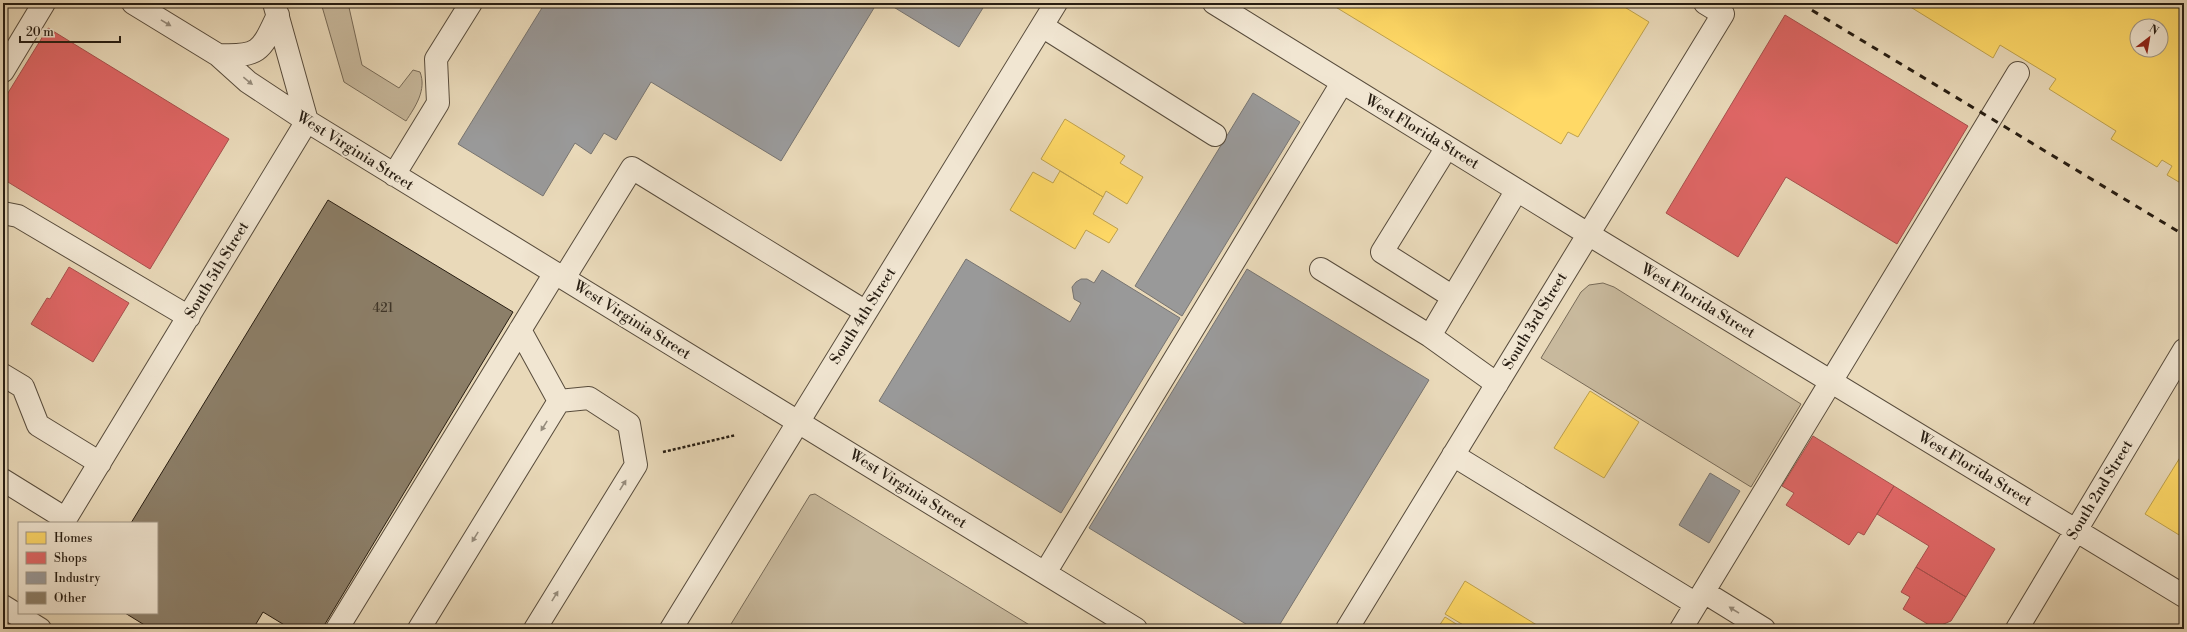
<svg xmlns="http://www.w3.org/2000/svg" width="2187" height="632" font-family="'Libre Bodoni',serif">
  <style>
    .green { fill: #c8b99d; stroke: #786b58 }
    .homes { fill: #ffd966; stroke: #bea14d; fill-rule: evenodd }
    .shops { fill: #e06666; stroke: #a8504d }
    .industry { fill: #999; stroke: #777470 }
    .building { fill: #8c7f69; stroke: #271d12 }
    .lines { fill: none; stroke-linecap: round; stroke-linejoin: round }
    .minor-casing { stroke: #584c3c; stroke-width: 24 }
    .path { stroke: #271d12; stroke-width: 2.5; stroke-dasharray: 3 2; stroke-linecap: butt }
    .minor { stroke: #f1e6d2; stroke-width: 22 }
    .rail { stroke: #271d12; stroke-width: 3; stroke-dasharray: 7 7; stroke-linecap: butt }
    .oneway { fill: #968c7c }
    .labels { text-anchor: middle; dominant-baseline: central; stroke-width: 4; stroke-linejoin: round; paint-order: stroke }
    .number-label { font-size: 13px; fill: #403628 }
    .street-label { font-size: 15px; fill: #271d12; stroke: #f1e6d2 }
  </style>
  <rect width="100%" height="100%" fill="#e9d9b9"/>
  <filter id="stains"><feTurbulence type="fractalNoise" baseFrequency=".005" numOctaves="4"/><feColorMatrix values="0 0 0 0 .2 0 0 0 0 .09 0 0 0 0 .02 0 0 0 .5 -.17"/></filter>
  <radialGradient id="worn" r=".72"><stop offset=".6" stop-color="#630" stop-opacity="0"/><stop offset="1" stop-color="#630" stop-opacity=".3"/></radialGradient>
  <path class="green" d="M321,3H348L362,65L399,88L413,70L420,72C427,90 415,107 406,121L344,82Z
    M1603,283L1614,287L1801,404L1751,487L1541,358L1581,292L1589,285Z
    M815,494L1036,629H728L810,495Z"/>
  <path class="homes" d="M1329,3H1618L1649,22L1578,137L1568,132L1561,144Z
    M1904,3H2184V185L2167,175L2172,166L2162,160L2157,167L2111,139L2116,131L2049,89L2056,79L2000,45L1993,58ZM2137,26H2161V50H2137Z
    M1065,119L1125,156L1120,163L1143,177L1127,204L1106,191L1103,197L1041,159Z
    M1060,171L1103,197L1093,214L1118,229L1109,243L1086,230L1075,249L1010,210L1033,172L1053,183Z
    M1590,391L1639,422L1604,478L1554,448Z
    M2184,451V538L2145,514Z
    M1465,581L1540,627L1538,629H1470L1445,614Z
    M1445,617L1464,629H1437Z"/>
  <path class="shops" d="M1785,15L1968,126L1897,244L1786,177L1738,257L1666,213Z
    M48,28L229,139L150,269L3,179V101Z
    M69,267L129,303L93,362L31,324L47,298L50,299Z
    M1813,436L1894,486L1864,535L1858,532L1849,545L1786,505L1794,493L1782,486Z
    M1894,486L1995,549L1966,597L1916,567L1929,546L1877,514Z
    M1916,567L1966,597L1951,621L1934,628L1903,609L1910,597L1901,592Z"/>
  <path class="industry" d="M545,3H877L781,161L651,82L616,140L604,133L591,154L575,143L543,196L458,144Z
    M887,3H986L959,47Z
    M1253,93L1300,122L1182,316L1135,286Z
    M966,259L1070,322L1081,303L1074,299L1072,287L1076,282L1081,279H1087L1094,283L1102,270L1180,318L1061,513L879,401Z
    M1247,269L1429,380L1277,629H1254L1089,528Z
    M1710,473L1740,491L1709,543L1679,525Z"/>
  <path class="building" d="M328,200L513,312L322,629H291L263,612L253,629H151L125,613H157V523H131Z"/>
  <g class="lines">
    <g class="minor-casing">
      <path id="minor" d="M133,3L218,55L248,82L307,121L1136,629
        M1214,3L1588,234L2184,596
        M1042,26L1215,135
        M218,55C260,57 261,51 278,15
        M3,71L44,3
        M394,175L438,103L436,59L471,3
        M3,213L18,216L189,317
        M1321,269L1430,336L1497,384
        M564,278L632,168L866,312
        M1453,297L1517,190
        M520,330L559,401
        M1430,336L1453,297L1382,252L1447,147
        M3,375L23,387L38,425L100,463
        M1453,455L1696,604
        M3,480L66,519
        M63,523L307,121L274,3
        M1045,573L1342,83
        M1704,592L1764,629
        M3,606L40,629
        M337,629L555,273
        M419,629L559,401L589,398L629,424L636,465L535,629
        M671,629L1056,3
        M1347,629L1723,14L1705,3
        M1681,629L2018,73
        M2017,629L2184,350"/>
    </g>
    <path class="path" d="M663,452L736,435"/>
    <use href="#minor" class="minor"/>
    <path class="rail" d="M1800,3L2184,235"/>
  </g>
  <defs><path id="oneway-solid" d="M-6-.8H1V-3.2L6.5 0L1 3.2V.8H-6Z"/></defs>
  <g class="oneway">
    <use href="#oneway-solid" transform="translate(166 23) rotate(31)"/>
    <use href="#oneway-solid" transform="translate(248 81) rotate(39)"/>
    <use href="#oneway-solid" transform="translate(544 426) rotate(122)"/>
    <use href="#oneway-solid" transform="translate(623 485) rotate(-58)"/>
    <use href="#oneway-solid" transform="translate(475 537) rotate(122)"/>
    <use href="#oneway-solid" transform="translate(555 596) rotate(-58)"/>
    <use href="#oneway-solid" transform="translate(1734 610) rotate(-148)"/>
  </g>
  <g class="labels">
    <g class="number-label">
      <text x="383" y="308">421</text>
    </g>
    <g class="street-label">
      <text transform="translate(1422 132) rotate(31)">West Florida Street</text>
      <text transform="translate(355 151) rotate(32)">West Virginia Street</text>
      <text transform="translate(217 270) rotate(-59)">South 5th Street</text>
      <text transform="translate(1698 301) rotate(31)">West Florida Street</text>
      <text transform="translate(863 316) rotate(-58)">South 4th Street</text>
      <text transform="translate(632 320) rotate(32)">West Virginia Street</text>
      <text transform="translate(1535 321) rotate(-59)">South 3rd Street</text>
      <text transform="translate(1975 469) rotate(31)">West Florida Street</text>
      <text transform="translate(908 489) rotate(32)">West Virginia Street</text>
      <text transform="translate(2100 490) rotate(-59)">South 2nd Street</text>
    </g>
  </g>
  <rect width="2187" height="632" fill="none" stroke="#e9d9b9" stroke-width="16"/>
  <rect x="4" y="4" width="2179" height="624" fill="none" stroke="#271d12" stroke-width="2"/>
  <rect x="8" y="8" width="2171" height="616" fill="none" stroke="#271d12"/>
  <rect x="18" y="522" width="140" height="92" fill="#f1e6d2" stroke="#a09685"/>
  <rect x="26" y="532" width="20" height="12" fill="#ffd966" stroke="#a09685"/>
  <text x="54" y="542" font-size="12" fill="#271d12">Homes</text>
  <rect x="26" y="552" width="20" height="12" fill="#e06666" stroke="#a09685"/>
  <text x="54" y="562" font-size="12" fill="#271d12">Shops</text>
  <rect x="26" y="572" width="20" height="12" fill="#999999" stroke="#a09685"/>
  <text x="54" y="582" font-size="12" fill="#271d12">Industry</text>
  <rect x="26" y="592" width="20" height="12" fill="#8c7f69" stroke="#a09685"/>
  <text x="54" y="602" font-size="12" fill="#271d12">Other</text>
  <g transform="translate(2149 38) rotate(31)"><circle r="19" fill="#f1e6d2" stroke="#a09685"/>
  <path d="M0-3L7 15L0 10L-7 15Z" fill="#8f2418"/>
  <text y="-6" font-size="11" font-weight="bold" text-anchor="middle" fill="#271d12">N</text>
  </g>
  <path d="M20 36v6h100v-6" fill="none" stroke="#271d12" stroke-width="2"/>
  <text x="26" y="36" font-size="12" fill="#271d12" stroke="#f1e6d2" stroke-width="3" paint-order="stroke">20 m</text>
  <rect width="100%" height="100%" filter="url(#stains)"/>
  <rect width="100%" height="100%" fill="url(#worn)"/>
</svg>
